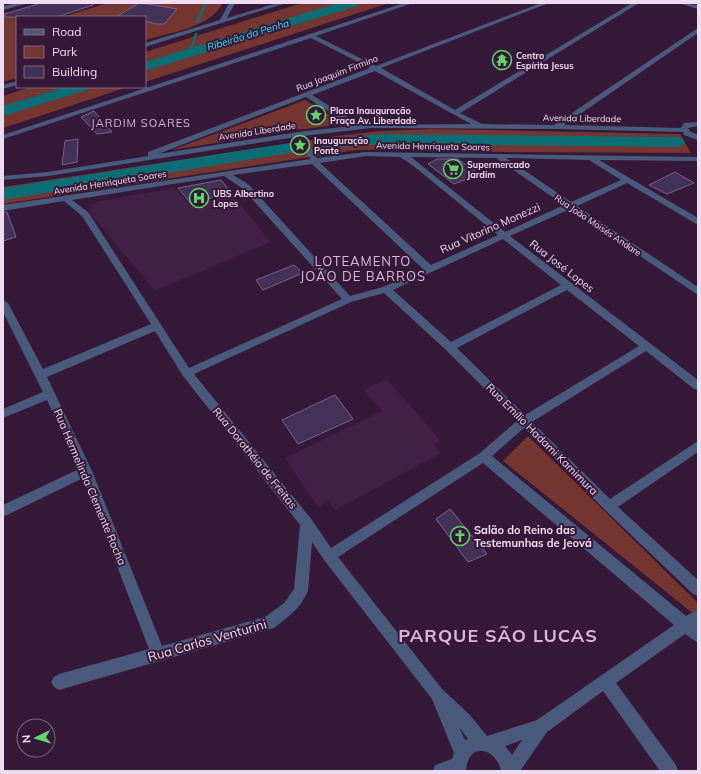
<svg xmlns="http://www.w3.org/2000/svg" width="701" height="774" font-family="Mulish,sans-serif">
  <style>
    .built { fill: #432045 }
    .green { fill: #753531 }
    .lines { fill: none; stroke-linecap: round; stroke-linejoin: round }
    .stream { stroke: #0d6d75; stroke-width: 2.5 }
    .river { fill: #0d6d75; fill-rule: evenodd }
    .building { fill: #433158; stroke: #77638e }
    .minor { fill: #4a5a7d; fill-rule: evenodd }
    .labels { text-anchor: middle; dominant-baseline: central; stroke-width: 4; stroke-linejoin: round; paint-order: stroke }
    .far-poi-label { font-size: 9px; font-weight: bold; fill: #f0dcf1; stroke: #361838; text-anchor: start }
    .far-street-label { font-size: 9px; fill: #f0dcf1; stroke: #361838 }
    .far-water-label { font-size: 10px; font-style: italic; fill: #3de2f3; stroke: #361838 }
    .far-quarter-label { font-size: 11px; letter-spacing: 1px; fill: #dcb5dd; stroke: #361838 }
    .street-label { font-size: 11px; fill: #f0dcf1; stroke: #361838 }
    .poi-label { font-size: 11px; font-weight: bold; fill: #f0dcf1; stroke: #361838; text-anchor: start }
    .quarter-label { font-size: 13px; letter-spacing: 1px; fill: #dcb5dd; stroke: #361838 }
    .near-street-label { font-size: 13px; fill: #f0dcf1; stroke: #361838 }
    .near-district-label { font-size: 18px; font-weight: bold; letter-spacing: 1px; fill: #dcb5dd; stroke: #361838 }
  </style>
  <rect width="100%" height="100%" fill="#361838"/>
  <path class="built" d="M175,188L191,206L230,192L271,242L155,291L89,212L91,205L98,201Z
    M387,379L440,440L434,444L441,453L335,510L328,501L318,507L285,458L382,411L364,390Z"/>
  <path class="green" d="M108,3H223C208,29 171,32 145,40V17H62Z
    M302,3H389L145,82V52Z
    M8,12L17,18V78L3,82V13Z
    M30,87H128L3,128V96Z
    M305,100L344,124L296,130L172,150Z
    M435,129L680,134L691,153L503,152L417,149L356,150L3,204V187L337,136L379,131Z
    M528,436L698,603V611L695,615L503,461Z"/>
  <g class="lines">
    <path class="stream" d="M197,22L206,3
      M183,56L193,44L196,34"/>
    <path class="river" d="M338,3H358L357,6L145,71V62Z
      M65,87H89L87,90L3,116V106Z
      M383,134L676,137L682,138L685,142L682,146L676,147L383,144L329,148L323,147L320,143L323,139L329,138Z
      M290,143L296,144L299,148L296,152L3,200V188Z"/>
  </g>
  <path class="building" d="M41,3H93V5L57,17H5V14Z
    M139,3L154,5L177,9L164,24H156L145,21V17H116Z
    M94,111L112,132L97,134L81,117Z
    M78,139L77,162L62,165L65,141Z
    M437,159H458L479,174L454,184L428,164Z
    M675,172L694,183L667,194L649,185Z
    M221,180L230,191L192,205L178,188Z
    M3,212H7L16,237L3,241Z
    M294,265L303,273L263,290L256,280Z
    M335,395L353,419L298,444L282,420Z
    M450,509L487,554L468,562L436,519Z"/>
  <g class="lines">
    <path class="minor" d="M18,3H29L3,10V6Z
      M229,3H235L227,18L277,3H286L145,47V43L220,20Z
      M404,3H413L316,36L376,66L541,3H549L381,68L455,110L632,3H639L460,113L482,124L554,125L698,28V33L564,125L681,128L684,123L698,122V126L688,128L690,131L698,135V140L684,135L683,132L556,129L371,128L303,136L317,158L366,152L698,157V161L599,160L698,218V225L627,183L577,206L698,287V295L570,209L510,236L698,380V390L694,389L646,351L532,422L610,499L698,441V452L618,507L698,580V596L693,594L605,510L524,428L492,456L686,616L698,609V624L697,625L698,627V643L685,634L616,683L676,765L678,771H660L603,691L547,732L520,771H501C496,747 468,741 466,771H433L435,765L452,759L454,753L432,699L324,560L312,542L308,591C301,608 288,617 274,628L59,690L54,687L51,682L54,677L59,674L149,649L83,478L3,517V505L79,469L47,400L3,418V409L43,392L3,312V300L8,303L43,369L151,324L82,216L64,201L3,211V205L310,159L296,137L48,176L3,180V176L48,172L148,156V152L370,68L311,38L3,139V135ZM375,71L471,124L360,125L312,95ZM306,97L351,126L298,132L158,154ZM366,156L400,157L411,164L498,235L431,265L320,163ZM411,157L496,158L564,205L505,232ZM506,158L589,160L621,180L571,202ZM312,164L423,269L383,287L350,296L248,184L233,175ZM224,176L242,188L342,299L189,368L88,212L72,200ZM503,239L561,285L451,342L393,290ZM567,290L639,346L525,415L457,348ZM384,293L446,350L517,421L480,453L331,548L312,520L194,374L351,302ZM155,331L183,376L300,525L294,589L284,603L265,617L162,646L92,471L47,377ZM483,463L674,625L537,720L487,736L469,714L442,689L338,557ZM459,727L468,739L465,740ZM522,740L512,755L505,746Z
      M681,3L698,5V9L682,4Z
      M17,81V85L3,89V85Z"/>
  </g>
  <defs>
    <g id="temple-ring" transform="scale(1)"><circle r="9.5" fill="#361838" stroke="#61d56a" stroke-width="1.5"/><path d="M0-6L5-2H3V0L6.5 2.5H4V6H1.5V3h-3V6H-4V2.5H-6.5L-3 0V-2H-5Z" fill="#61d56a"/></g>
    <g id="sight-ring" transform="scale(1)"><circle r="9.5" fill="#361838" stroke="#61d56a" stroke-width="1.5"/><path d="M0-6L1.8-2.2L6-1.7L2.9 1.2L3.7 5.4L0 3.3L-3.7 5.4L-2.9 1.2L-6-1.7L-1.8-2.2Z" fill="#61d56a"/></g>
    <g id="supermarket-ring" transform="scale(1)"><circle r="9.5" fill="#361838" stroke="#61d56a" stroke-width="1.5"/><path d="M-6-5.5h2.5l.6 2H6L4.5 2H-2.5L-4.4-4H-6ZM-1.5 3.2a1.3 1.3 0 1 0 .1 0ZM3 3.2a1.3 1.3 0 1 0 .1 0Z" fill="#61d56a"/></g>
    <g id="hospital-ring" transform="scale(1)"><circle r="9.5" fill="#361838" stroke="#61d56a" stroke-width="1.5"/><path d="M-5-5h3v3.5h4V-5h3V5h-3V1.5h-4V5h-3Z" fill="#61d56a"/></g>
    <g id="church-ring" transform="scale(1)"><circle r="9.5" fill="#361838" stroke="#61d56a" stroke-width="1.5"/><path d="M-1.2-6h2.4v3.5h3.3v2.4h-3.3V6h-2.4V-.1h-3.3v-2.4h3.3Z" fill="#61d56a"/></g>
  </defs>
  <g fill-rule="evenodd">
    <use href="#temple-ring" x="502" y="60"/>
    <use href="#sight-ring" x="316" y="115"/>
    <use href="#sight-ring" x="300" y="145"/>
    <use href="#supermarket-ring" x="453" y="169"/>
    <use href="#hospital-ring" x="199" y="198"/>
    <use href="#church-ring" x="460" y="536"/>
  </g>
  <g class="labels">
    <g class="far-poi-label">
      <text x="516" y="55">Centro<tspan x="516" dy="10">Espírita Jesus</tspan></text>
      <text x="330" y="110">Placa Inauguração<tspan x="330" dy="10">Praça Av. Liberdade</tspan></text>
      <text x="314" y="140">Inauguração<tspan x="314" dy="10">Ponte</tspan></text>
      <text x="467" y="164">Supermercado<tspan x="467" dy="10">Jardim</tspan></text>
      <text x="213" y="193">UBS Albertino<tspan x="213" dy="10">Lopes</tspan></text>
    </g>
    <g class="far-street-label">
      <text transform="translate(337 73) rotate(-21)">Rua Joaquim Firmino</text>
      <text transform="translate(582 118) rotate(1)">Avenida Liberdade</text>
      <text transform="translate(257 131) rotate(-9)">Avenida Liberdade</text>
      <text transform="translate(433 146) rotate(1)">Avenida Henriqueta Soares</text>
      <text transform="translate(110 182) rotate(-9)">Avenida Henriqueta Soares</text>
      <text transform="translate(598 225) rotate(34)">Rua João Moisés Andare</text>
    </g>
    <g class="far-water-label">
      <text transform="translate(248 35) rotate(-17)">Ribeirão da Penha</text>
    </g>
    <g class="far-quarter-label">
      <text x="141" y="123">JARDIM SOARES</text>
    </g>
    <g class="street-label">
      <text transform="translate(490 228) rotate(-24)">Rua Vitorino Monezzi</text>
      <text transform="translate(562 266) rotate(38)">Rua José Lopes</text>
      <text transform="translate(542 439) rotate(45)">Rua Emílio Hadami Kamimura</text>
      <text transform="translate(255 458) rotate(51)">Rua Dorothéia de Freitas</text>
      <text transform="translate(90 487) rotate(67)">Rua Hermelinda Clemente Rocha</text>
    </g>
    <g class="poi-label">
      <text x="474" y="530">Salão do Reino das<tspan x="474" dy="13">Testemunhas de Jeová</tspan></text>
    </g>
    <g class="quarter-label">
      <text x="363" y="261">LOTEAMENTO<tspan x="363" dy="15">JOÃO DE BARROS</tspan></text>
    </g>
    <g class="near-street-label">
      <text transform="translate(207 640) rotate(-16)">Rua Carlos Venturini</text>
    </g>
    <g class="near-district-label">
      <text x="498" y="635">PARQUE SÃO LUCAS</text>
    </g>
  </g>
  <rect width="701" height="774" fill="none" stroke="#f0dcf1" stroke-width="8"/>
  <rect x="16" y="16" width="130" height="72" fill="#361838" stroke="#806682"/>
  <rect x="24" y="29" width="20" height="6" fill="#4a5a7d" stroke="#806682"/>
  <text x="52" y="36" font-size="12" fill="#f0dcf1">Road</text>
  <rect x="24" y="46" width="20" height="12" fill="#753531" stroke="#806682"/>
  <text x="52" y="56" font-size="12" fill="#f0dcf1">Park</text>
  <rect x="24" y="66" width="20" height="12" fill="#433158" stroke="#806682"/>
  <text x="52" y="76" font-size="12" fill="#f0dcf1">Building</text>
  <g transform="translate(36 738) rotate(265)"><circle r="19" fill="#361838" stroke="#806682"/>
  <path d="M0-3L7 15L0 10L-7 15Z" fill="#61d56a"/>
  <text y="-6" font-size="11" font-weight="bold" text-anchor="middle" fill="#f0dcf1">N</text>
  </g>
</svg>
